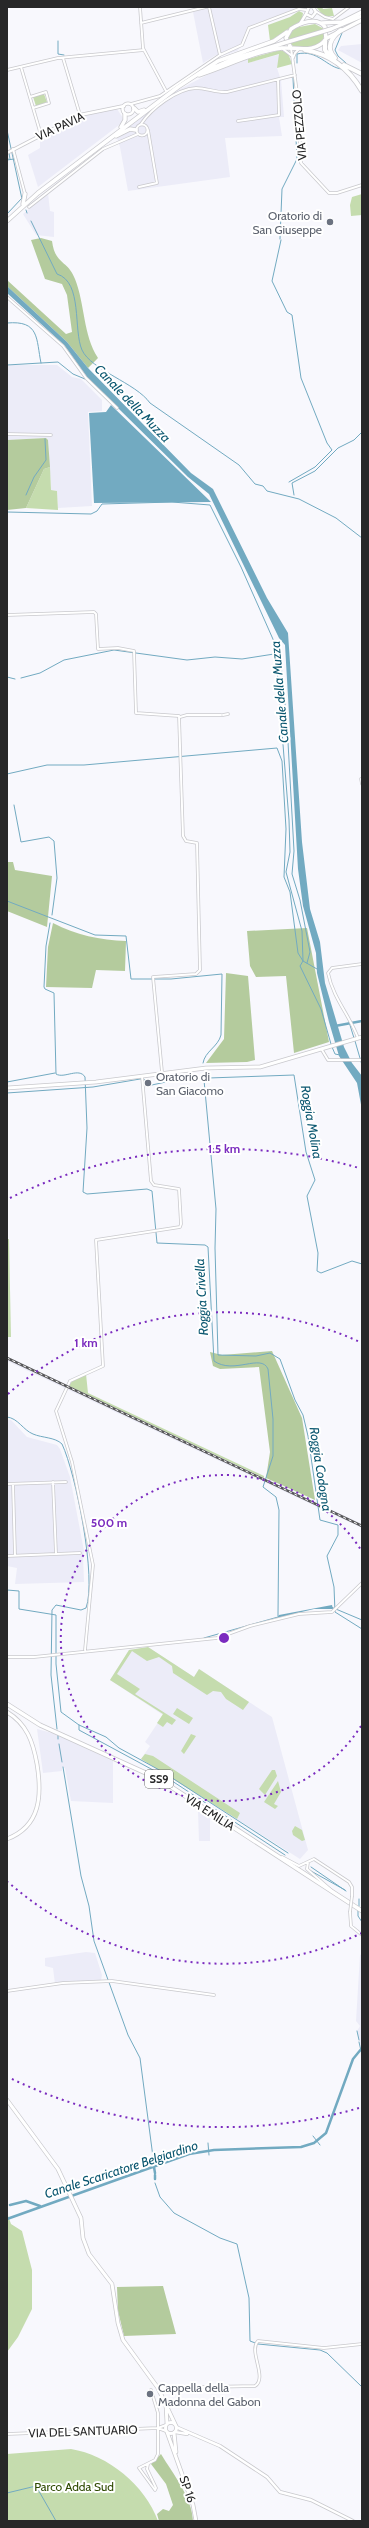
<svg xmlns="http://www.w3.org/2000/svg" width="369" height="2528" font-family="Cabin,sans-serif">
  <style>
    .built { fill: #ececf8 }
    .green { fill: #c5dcae }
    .forest { fill: #b4cb9d }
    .water { fill: #72aac1 }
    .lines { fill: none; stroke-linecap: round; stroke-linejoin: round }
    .stream { stroke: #72aac1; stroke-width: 1 }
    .canal { stroke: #72aac1; stroke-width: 2.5 }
    .minor-casing { stroke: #c9c9cd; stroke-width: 3.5 }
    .tertiary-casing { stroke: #c9c9cd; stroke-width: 4 }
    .secondary-casing { stroke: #c9c9cd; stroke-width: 4.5 }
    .primary-casing { stroke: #c9c9cd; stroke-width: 5 }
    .motorway-casing { stroke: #c9c9cd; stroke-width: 5.5 }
    .minor { stroke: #fff; stroke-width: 2 }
    .tertiary { stroke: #fff; stroke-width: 2.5 }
    .secondary { stroke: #fff; stroke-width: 3 }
    .primary { stroke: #fff; stroke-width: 3.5 }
    .motorway { stroke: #fff; stroke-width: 4 }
    .rail-casing { stroke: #58585a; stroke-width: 2.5 }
    .rail { stroke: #fff; stroke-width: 1; stroke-dasharray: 3; stroke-linecap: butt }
    .minor-bridge-casing { stroke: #c9c9cd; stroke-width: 3.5; stroke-linecap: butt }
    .primary-bridge-casing { stroke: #c9c9cd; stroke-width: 5; stroke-linecap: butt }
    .minor-bridge { stroke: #fff; stroke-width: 2 }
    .primary-bridge { stroke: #fff; stroke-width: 3.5 }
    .ring { fill: none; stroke: #7b2cbf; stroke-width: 2; stroke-dasharray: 2 4 }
    .worship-dot { fill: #6b7280; stroke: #fff; stroke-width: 1.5 }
    .labels { text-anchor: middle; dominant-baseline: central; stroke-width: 4; stroke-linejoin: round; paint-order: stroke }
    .shield { fill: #fff; stroke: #686868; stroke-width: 1 }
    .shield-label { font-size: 11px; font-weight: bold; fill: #272728 }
    .street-label { font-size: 12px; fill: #272728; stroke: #fff }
    .worship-label { font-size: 12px; fill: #5b616d; stroke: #fff; text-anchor: start }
    .park-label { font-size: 12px; fill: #2e4901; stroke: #fff }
    .water-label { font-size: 13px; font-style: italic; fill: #0b5770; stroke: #fff }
    .centre { fill: #7b2cbf; stroke: #fff; stroke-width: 2 }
    .ring-label { font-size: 12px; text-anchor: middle; font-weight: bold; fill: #7b2cbf; stroke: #fff; stroke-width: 4; stroke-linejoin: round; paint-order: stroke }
  </style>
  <rect width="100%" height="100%" fill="#f8f8fd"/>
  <path class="built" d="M211,7H300L247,27L246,41L237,51L221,56L216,55L203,63L193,12Z
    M362,44V63L338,50L341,46Z
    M280,54L277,68L281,80L284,117H279L282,136L225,138L230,177L128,191L120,147L116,135L176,91L209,74L248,59V63Z
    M117,109L123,118V122L38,187L28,155L40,148V137L86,115Z
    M48,193L50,211L54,212V237L36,235L23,214Z
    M7,365H57L72,377L81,379L102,400V411L88,412L92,506L58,508L57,491L51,490L48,440L46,438L7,440Z
    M7,1357L347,1517L362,1524V1528L7,1361Z
    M7,1420H11L27,1437L57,1445L60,1449L70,1477L84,1551L83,1555L84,1582L15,1584L17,1568L7,1566Z
    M148,1647L194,1677L199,1669L272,1717L308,1850L300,1859L141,1759L150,1746L145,1742L163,1715L110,1680L129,1650Z
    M37,1729L60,1735L113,1761V1803L71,1801L65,1768L62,1767V1771L43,1773Z
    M198,1811L210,1816V1841H199Z
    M86,1952L95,1953L102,1975L101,1980L55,1984L53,1968L45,1966V1958Z
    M362,1954V2052L357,2031L360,2026L356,2021L360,1955Z"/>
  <path class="green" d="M316,7H322L323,9L332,8L334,16H324Z
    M299,11L303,13L302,20L270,41L268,25L290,17Z
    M315,24L324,29V37C319,48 300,52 290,44L288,38L294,28Z
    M280,50L288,53L292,64L277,68L279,54L248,63V59Z
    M44,94L47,102L36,106L33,97Z
    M362,194V215L351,216L350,205L352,197Z
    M50,467L51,490L57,491L58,510L26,508L44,469Z
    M7,1239H9L11,1337H7Z
    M86,1374L88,1393L264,1476V1478L69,1386L72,1381Z
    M148,1647L194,1677L199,1669L249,1702L243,1710L226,1699L221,1692L213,1691L207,1695L173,1673L172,1666L159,1657L147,1661L132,1651L117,1674L140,1689L135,1694L176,1720L172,1725L167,1722L163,1727L157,1723L163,1714L110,1680L129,1650Z
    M177,1708L193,1718L189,1724L173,1714Z
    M191,1734L196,1736L184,1754L181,1751Z
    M145,1754L153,1756L240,1813L237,1819L141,1759Z
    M272,1770H275L277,1776L265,1795L259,1789Z
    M278,1781L281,1792L274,1804L278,1806L275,1809L264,1802Z
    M295,1826L302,1830L305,1840L302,1841L293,1835L292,1831Z
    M7,2213L11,2224L22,2231L32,2270V2309L18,2337L7,2352Z
    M71,2449C108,2455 145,2485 158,2521H7V2454Z"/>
  <path class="forest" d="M41,238L52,241C55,265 68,260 75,279C85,304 83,335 98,358L88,368L67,342L7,286V280L66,334L72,332L67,295L62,284L45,279L31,240Z
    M46,438L48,440L50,467L44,469L26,508L7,510V440Z
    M7,862H13L15,870L52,876L47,927L7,911Z
    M53,923C76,935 100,940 126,941L125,971L96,970L92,988L46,987L48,947Z
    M307,928L329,1042L294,1053L286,976L256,977L250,966L247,931Z
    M226,973L248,976L255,1060L247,1062L206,1063L224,1039Z
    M272,1351L302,1418L315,1500L266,1478L270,1452L259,1367L220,1369L213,1366L210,1352L222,1355Z
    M163,2286L176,2334L124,2336L118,2311L117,2287Z
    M161,2454C173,2474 192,2497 193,2521H159L157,2514L163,2509L169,2511L173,2505L166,2484L151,2464Z"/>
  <path class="water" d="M7,286L67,342L88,368L191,473L213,489L267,598L288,633L302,842L310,909L320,942L325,983L344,1047L352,1063L362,1076V1110L357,1083L339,1056L329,1022L317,973L316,953L303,906L298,869L285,645L279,638L209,494L188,477L120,410L87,377L64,345L7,293Z
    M111,405L211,502L94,503L89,413L106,412Z
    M332,1605L333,1609H314L277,1618L279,1615Z"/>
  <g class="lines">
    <path class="stream" d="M342,33L335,50L338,56L346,63
      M58,41V54L64,55
      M297,63V54C318,49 327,68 342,69
      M7,130L22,199
      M9,153L10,159
      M7,156L8,159
      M7,160L14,159
      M26,210L27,213
      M7,214L22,198
      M31,221L57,274C83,282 73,330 82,350C91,370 136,383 150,403L239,465L255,484L263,486L267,491L299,499L336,518L362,538
      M280,239L282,189L297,159L293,78
      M281,240L272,281L287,312L292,315L301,378L327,443L332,450L315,467L289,482
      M7,323C40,320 36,339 41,363
      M7,365L58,362L73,374L85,379
      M26,495L34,477L46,460L45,439
      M294,495L292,483L315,471L338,448L354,440L362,432
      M7,512L91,514L97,511L102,504L172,502L210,505L241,567L280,655L287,724L294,851L292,874L300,900L310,952L307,963
      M7,677L15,679
      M21,678L40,673L64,660L114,650L187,660L215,657L242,659L274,654L276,656L289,820L290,852L286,872L302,931L303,961L300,966L321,1009L331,1044
      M7,774L47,765H84L277,748L282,761L286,829L284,877L290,892L298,953L303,961L317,969
      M14,805L21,842L49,837L54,841L57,878L52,915
      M7,901L95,935L126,936L131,979H171L222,974L221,1035C218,1047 205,1051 203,1063
      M50,923L46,946L44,987L45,989L54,993L56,1074C64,1079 79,1067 85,1077L87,1128L83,1192L87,1194L147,1189L152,1191L157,1243L205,1245L208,1247L214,1361C234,1375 261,1353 268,1369L273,1419V1456L263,1487L276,1497L279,1510L278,1616
      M349,1022L354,1038
      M355,1041L362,1065
      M332,1047L335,1054L340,1055
      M204,1080L216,1209L215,1248L218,1355L256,1356L270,1353L280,1359L295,1400L303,1415L308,1436L320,1520L338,1525V1535L327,1556L334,1587L335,1612L362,1629
      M7,1082L55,1073
      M7,1093L93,1087L140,1079H144L147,1086L180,1079L294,1075L306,1152L315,1180L307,1196L318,1253L317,1271L321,1273L352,1261L362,1264
      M7,1417C18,1418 23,1430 33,1434C42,1438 55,1437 62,1444C76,1474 97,1579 86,1608L81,1610L56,1605L52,1610L51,1675L57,1729
      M7,1590L19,1591V1609L56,1615V1664L61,1712L79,1725L106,1737L119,1748L163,1772L288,1853
      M331,1607L362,1620
      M204,1638L278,1617
      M79,1725V1730L166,1777L285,1855
      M58,1735V1739
      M59,1744L62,1762
      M63,1767L81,1876L89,1906L94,1941L128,2035L140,2058L153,2157
      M311,1867L346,1891
      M311,1871L345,1890
      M359,1899V1906
      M358,1910V1916L362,1922
      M357,2031L359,2040
      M359,2042L362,2055
      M313,2136L320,2145
      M208,2143L209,2155
      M155,2183L160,2197L174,2213L220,2238L237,2244L249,2298L250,2341L258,2344L320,2350L327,2353L362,2387
      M7,2493L36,2486L56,2521"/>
    <path class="canal" d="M335,1026L362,1021
      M153,2161L155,2173
      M155,2175V2179
      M10,2205L26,2201L40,2206
      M7,2219L189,2154L214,2150L301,2147L314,2143L326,2133L353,2059L362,2048"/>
    <g class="minor-casing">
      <path id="minor" d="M140,7L143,48L166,91
        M209,7L220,55
        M317,12L325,17L333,19L349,7
        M141,23L206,7
        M291,48L297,93L301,163L329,193H337L362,185
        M283,49L292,56
        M63,58L80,115
        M293,58L295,53L299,49
        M21,67L41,135
        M7,70L58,58L144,50
        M30,97L46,92L49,103L33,108
        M131,104L160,96L220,55L242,45L249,28L299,9L306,10
        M238,121L279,115L278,80
        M141,124C151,109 176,89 196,88C207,88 216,93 227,92L295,75
        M136.5 130a5.5 5.5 0 1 1 11 0a5.5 5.5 0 1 1-11 0Z
        M13,149L25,194
        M139,187L157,183L148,130
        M29,207L103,149L138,134
        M7,297L63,346L86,378L117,408
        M7,434L51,435
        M7,615L94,612L96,614L98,649L118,648L134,651L136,713L179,716L183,836L186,841L197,843L200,970L196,974L153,977L162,1072
        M223,715L228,714
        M180,717L187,715H221
        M361,779L362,784
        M358,1038C350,1016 333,998 328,973L332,968L362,964
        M322,1050L328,1060H362
        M53,1482L56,1554
        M7,1484L66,1482
        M13,1484L15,1555
        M7,1556L80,1553
        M85,1650L93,1565L72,1462L56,1411L70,1381L103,1366L96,1240L180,1227L181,1224L179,1189L154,1185L151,1181L142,1076
        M7,1657H34L217,1638L250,1626L299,1614L332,1612L362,1583
        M282,1857L299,1866L314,1859L349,1882L352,1887V1896
        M308,1862L307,1869L331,1890
        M350,1912L351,1926L362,1935
        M7,1991L63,1983L112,1981L214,1995
        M158,2388L255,2386C268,2378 248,2351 258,2341L324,2348L362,2344
        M158,2428L166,2431
        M7,2434L158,2428L166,2425
        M148,2464L147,2469L156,2488L155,2490L139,2468L155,2460L158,2454V2413L151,2390"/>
    </g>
    <g class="tertiary-casing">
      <path id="tertiary" d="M309,7L306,14L312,17L316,12L313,7
        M300,24L306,14
        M122.5 109a5.5 5.5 0 1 1 11 0a5.5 5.5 0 1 1-11 0Z
        M7,153L80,115L124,106
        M176,2427L220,2446L267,2477L280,2492L311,2500L353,2521
        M175,2432L187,2434"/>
    </g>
    <g class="secondary-casing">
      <path id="secondary" d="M7,1088L96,1082L206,1068L260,1067L362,1037
        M7,1712C27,1724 33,1742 37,1764C42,1795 41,1826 7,1839
        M7,2100L58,2169L81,2218L83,2238L89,2254L112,2284L118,2323L123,2340L158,2388L175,2424
        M166,2405L167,2424
        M165.5 2428a5.5 5.5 0 1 1 11 0a5.5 5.5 0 1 1-11 0Z
        M167,2432L193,2505L196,2521
        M174,2433L176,2452"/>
    </g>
    <g class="primary-casing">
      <path id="primary" d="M322,23L342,22L362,12
        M331,29L362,16
        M327,38L362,20
        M208,70L233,59L284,43
        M199,75C227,66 253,52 282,48C297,47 315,54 326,39L325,27C317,16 300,23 291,29L286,38L291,48
        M134,108L138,112L144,110
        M121,127L125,120V114
        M116,136L130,129L136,130
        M23,204L25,194
        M7,221L38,193L178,87L218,61L274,41L287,32
        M7,1704L40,1725L159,1779L362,1911"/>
    </g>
    <g class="motorway-casing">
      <path id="motorway" d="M325,41V50L330,57
        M305,50C331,54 349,69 362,91
        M335,58C325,48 331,37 341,30
        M344,65L362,74"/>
    </g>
    <use href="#minor" class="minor"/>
    <use href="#tertiary" class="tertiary"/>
    <use href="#secondary" class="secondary"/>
    <use href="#primary" class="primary"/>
    <use href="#motorway" class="motorway"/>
    <g class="rail-casing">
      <path id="rail" d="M7,1358L362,1526"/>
    </g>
    <use href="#rail" class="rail"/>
    <g class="minor-bridge-casing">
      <path id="minor-bridge" d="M350,1912L352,1896"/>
    </g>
    <g class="primary-bridge-casing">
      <path id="primary-bridge" d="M284,43L331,29"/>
    </g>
    <use href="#minor-bridge" class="minor-bridge"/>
    <use href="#primary-bridge" class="primary-bridge"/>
  </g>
  <g class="ring">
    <path d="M361 1726A163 163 0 1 1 361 1550"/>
    <path d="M362 1933A326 326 0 0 1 8 1882M8 1394A326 326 0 0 1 362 1343"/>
    <path d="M359 2108A489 489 0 0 1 10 2078M10 1198A489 489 0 0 1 359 1168"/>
  </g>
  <g class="worship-dot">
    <circle cx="330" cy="222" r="4"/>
    <circle cx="148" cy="1083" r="4"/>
    <circle cx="150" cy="2394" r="4"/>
  </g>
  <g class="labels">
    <rect class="shield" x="145" y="1770" width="28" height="18" rx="3"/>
    <g class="shield-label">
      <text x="159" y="1779">SS9</text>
    </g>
    <g class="street-label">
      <text transform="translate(299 125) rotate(-95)">VIA PEZZOLO</text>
      <text transform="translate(60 126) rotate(-25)">VIA PAVIA</text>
      <text transform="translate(210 1812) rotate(33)">VIA EMILIA</text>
      <text transform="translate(83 2431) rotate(-2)">VIA DEL SANTUARIO</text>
      <text transform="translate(188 2489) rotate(71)">SP 16</text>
    </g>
    <g class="worship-label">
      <text x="322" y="215" text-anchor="end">Oratorio di<tspan x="322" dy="14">San Giuseppe</tspan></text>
      <text x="156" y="1076">Oratorio di<tspan x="156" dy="14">San Giacomo</tspan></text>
      <text x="158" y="2387">Cappella della<tspan x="158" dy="14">Madonna del Gabon</tspan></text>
    </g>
    <g class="park-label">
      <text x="74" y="2486">Parco Adda Sud</text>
    </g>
    <g class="water-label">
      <text transform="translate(133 403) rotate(46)">Canale della Muzza</text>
      <text transform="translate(279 692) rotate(-95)">Canale della Muzza</text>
      <text transform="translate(312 1122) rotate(80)">Roggia Molina</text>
      <text transform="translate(201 1297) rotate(-93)">Roggia Crivella</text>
      <text transform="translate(321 1469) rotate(81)">Roggia Codogna</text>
      <text transform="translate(121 2169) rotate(-18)">Canale Scaricatore Belgiardino</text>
    </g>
  </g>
  <circle cx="224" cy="1638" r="6" class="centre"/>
  <g class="ring-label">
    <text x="224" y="1153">1.5 km</text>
    <text x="86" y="1347">1 km</text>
    <text x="109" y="1527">500 m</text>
  </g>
  <rect width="369" height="2528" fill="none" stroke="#272728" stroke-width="16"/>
</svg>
